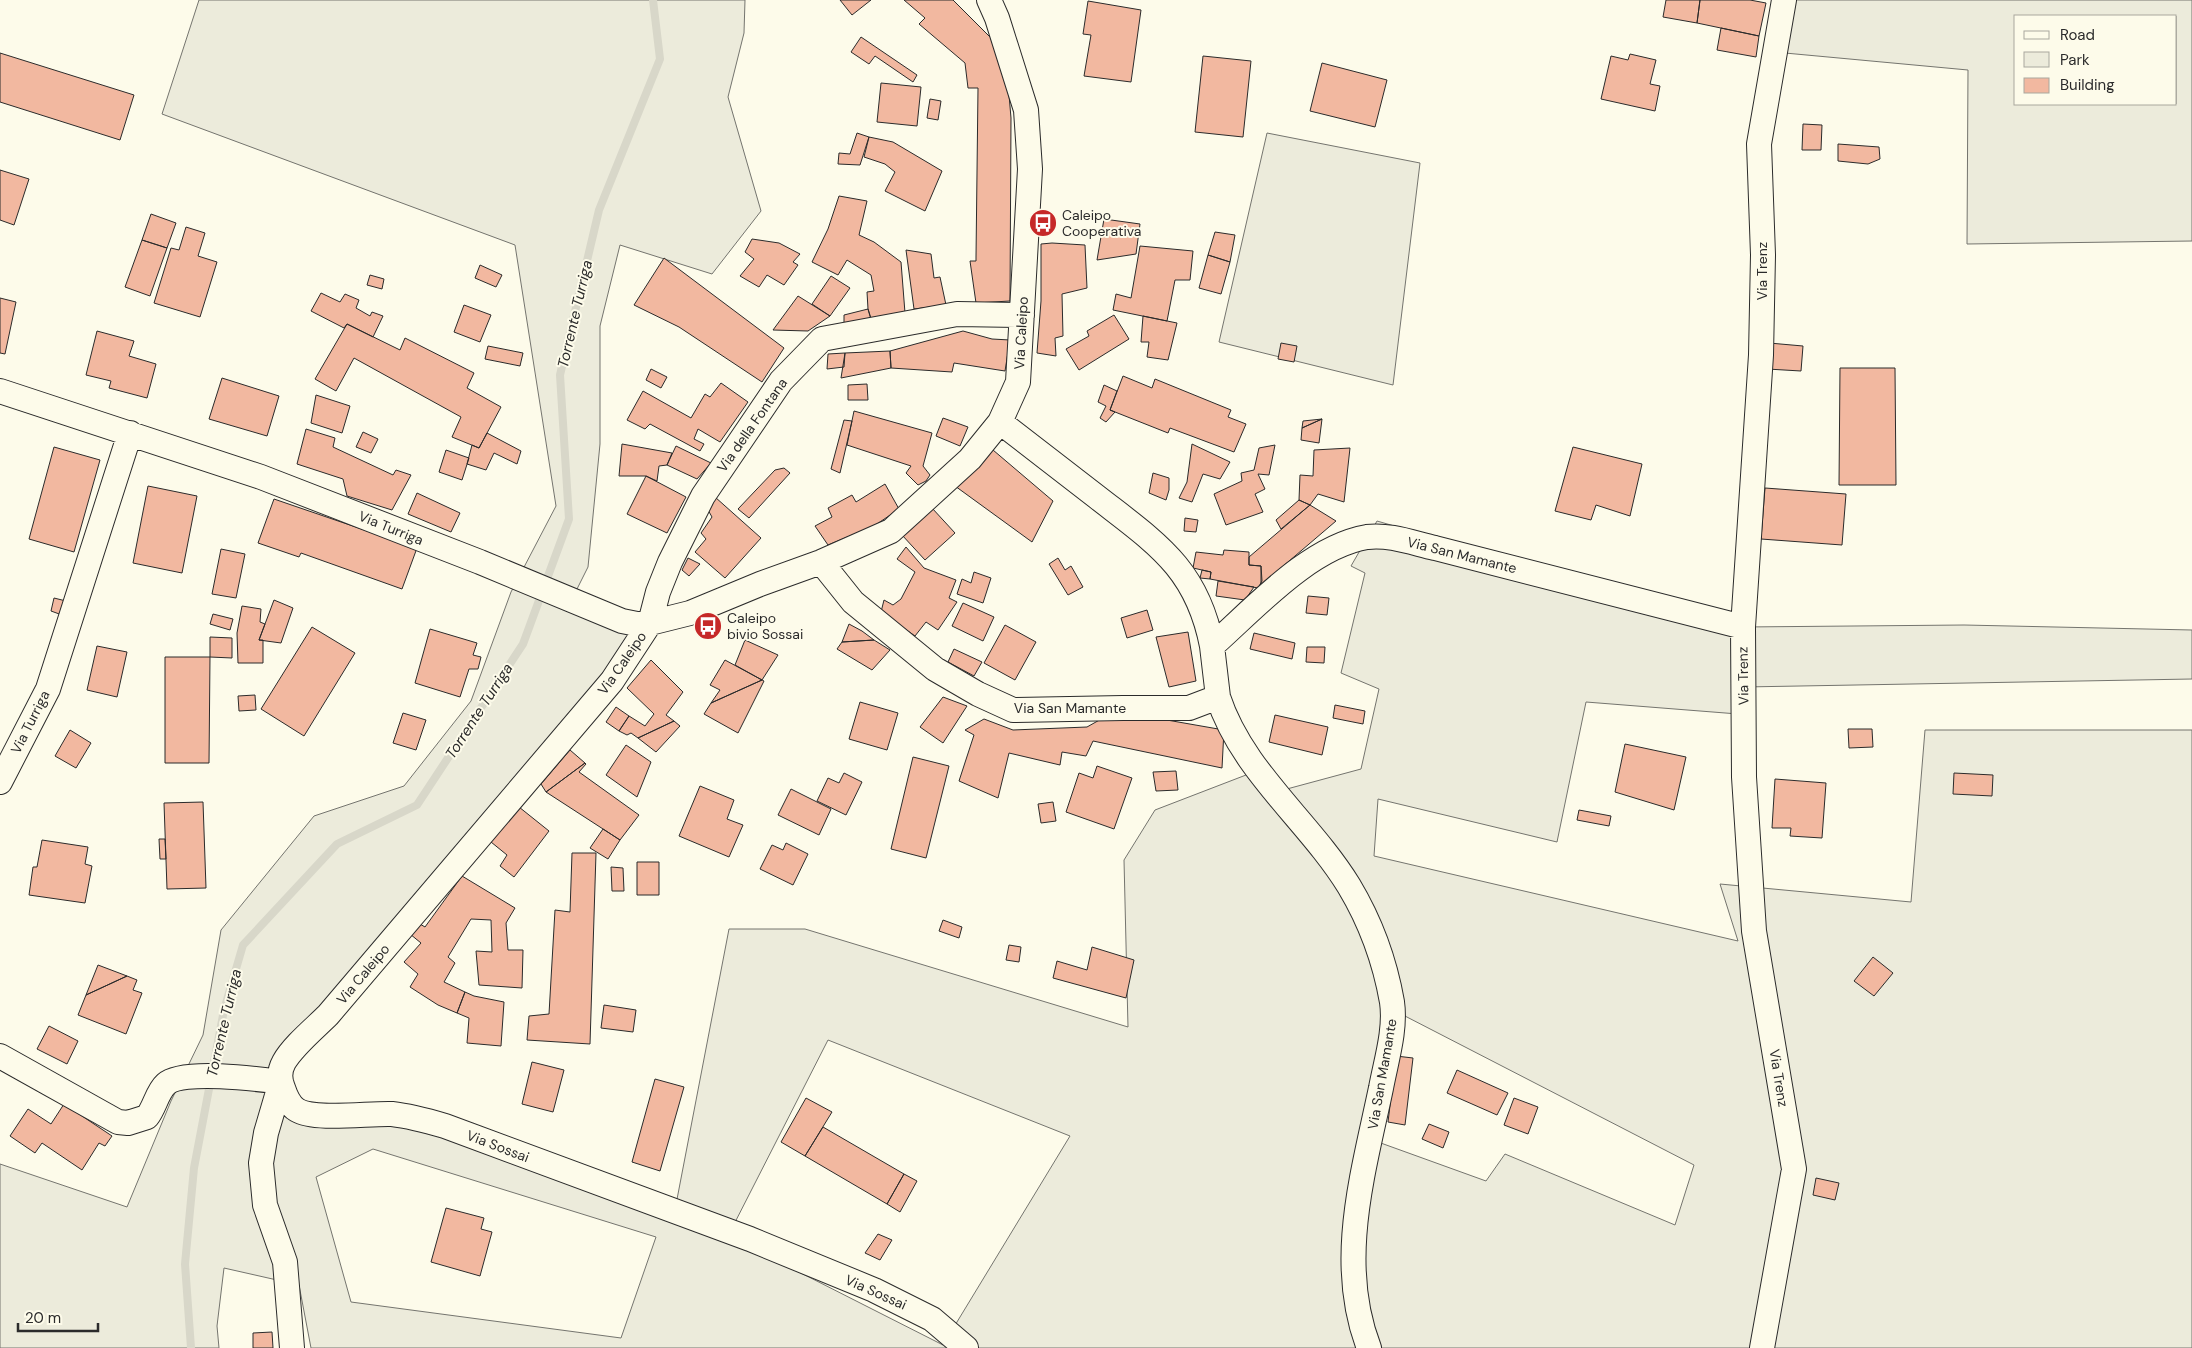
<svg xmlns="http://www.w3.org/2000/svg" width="2192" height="1348" font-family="'DM Sans',sans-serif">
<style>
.green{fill:#ecebdb;stroke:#74746e;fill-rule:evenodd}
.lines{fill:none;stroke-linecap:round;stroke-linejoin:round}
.stream{stroke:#d8d7c9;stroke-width:8}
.building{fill:#f2b8a0;stroke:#2b2b2b}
.minor-casing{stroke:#2b2b2b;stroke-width:26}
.minor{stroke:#fdfbea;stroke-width:24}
.labels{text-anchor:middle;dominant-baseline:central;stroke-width:4;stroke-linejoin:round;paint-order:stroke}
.poi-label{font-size:14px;fill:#2b2b2b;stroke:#fdfbea;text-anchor:start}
.street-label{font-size:14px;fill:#2b2b2b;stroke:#fdfbea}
.water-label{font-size:15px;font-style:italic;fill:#2b2b2b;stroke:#fdfbea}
</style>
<rect width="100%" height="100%" fill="#fdfbea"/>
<!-- green -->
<path class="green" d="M199 0H745L744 33 728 97 761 211 712 274 620 245 600 326V444L588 567 568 607 637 631 605 681 292 1046 287 1084 301 1121 379 1118 434 1131 673 1220 729 929H805L1128 1027 1124 860 1155 810 1259 770 1272 793 1361 769 1379 689 1341 673 1365 573 1351 566 1377 521 1743 627 1964 625 2192 630V679L1744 687 1738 714 1586 702 1557 842 1378 799 1374 856 1738 941 1720 884 1911 902 1925 730H2192V1348H311L299 1285 224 1268 217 1326 219 1348H0V1164L127 1207 171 1101 203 1035 221 930 314 816 404 786 471 701 511 592 556 506 515 245 162 114ZM1403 1015 1694 1165 1675 1225 1505 1154 1486 1181 1378 1142ZM828 1040 1070 1136 943 1345 728 1236ZM373 1149 656 1237 621 1338 351 1302 316 1177Z
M1784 0H2192V241L1967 244 1968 70 1774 52ZM2016 16H2176V104H2016Z
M1267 133 1420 163 1393 385 1219 342Z"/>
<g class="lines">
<!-- stream -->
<path class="stream" d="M191 1348 185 1264 194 1168 224 1010 243 945 337 844 417 805 523 644 569 519 560 375 599 210 660 59 653 0"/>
</g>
<!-- building -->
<path class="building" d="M840 0H871L852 15Z
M904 0H953L994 41 1008 83 1011 118 1010 301 976 303 970 261H976V257L978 88H968L965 63 919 24 925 18Z
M1666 0H1700L1697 23 1663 17Z
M1700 0H1750L1766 3 1759 36 1697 23Z
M1088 1 1141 10 1131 82 1084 76 1091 35 1083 34Z
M1721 28 1759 36 1756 57 1717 50Z
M861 37 917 75 913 82 875 56 869 64 851 52Z
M0 53 134 95 120 140 0 102Z
M1630 54 1656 60 1650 84 1660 86 1655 111 1601 99 1611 56 1628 60Z
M1203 56 1251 61 1243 137 1195 132Z
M1322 63 1387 80 1375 127 1310 111Z
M881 83 921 87 917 126 877 122Z
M930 99 941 101 938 120 927 118Z
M1803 124 1822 125 1821 150H1802Z
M857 133 869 137 860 165 838 164 839 153 850 154Z
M869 137 893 142 942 171 925 211 885 191 895 172 885 164 864 157Z
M1838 144 1879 147 1880 159 1868 164 1838 161Z
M0 170 29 179 14 225 0 220Z
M839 196 867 201 859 235 874 242 901 262 905 313 871 319 868 309 867 292 874 291 871 275 847 260 838 275 812 262 828 229Z
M151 214 176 223 167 248 142 240Z
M1104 219 1140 224 1136 254 1097 260Z
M186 227 205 233 198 256 217 262 200 317 154 303 171 248 179 250Z
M1215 232 1235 235 1230 262 1208 255Z
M752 239 779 243 800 254 793 262 798 265 784 285 767 275 759 287 740 276 754 259 745 252Z
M142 240 167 248 150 296 125 287Z
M1052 243 1085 245 1087 288 1062 294 1063 336 1055 338 1056 356 1037 353 1041 301V244Z
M1140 246 1193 251 1190 280H1175L1167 321 1113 310 1116 294 1131 298Z
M906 250 931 254 934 278 940 277 946 305 914 309Z
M1208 255 1230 262 1221 294 1199 288Z
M664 258 784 348 762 382 679 327 634 305Z
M480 265 502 275 496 287 475 278Z
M370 275 384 279 382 289 367 285Z
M831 276 850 288 830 316 812 304Z
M321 293 340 302 345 294 359 300 356 308 370 316 372 312 383 316 373 337 347 324 344 328 311 311Z
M798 296 830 316 808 331 773 330Z
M0 298 16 302 5 354 0 353Z
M464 305 491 315 480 342 454 332Z
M868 309 871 319 844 323V315Z
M1114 315 1129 339 1079 370 1066 349 1089 336 1087 331Z
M1143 316 1177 323 1168 360 1147 357 1149 342H1141Z
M347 324 400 350 405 338 474 373 467 388 501 407 479 448 452 437 461 417 354 358 336 391 315 379Z
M97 331 134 341 129 356 156 364 147 398 109 388 111 381 86 375Z
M963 331 992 339 1010 340 1005 371 954 363 952 372 891 368 890 351Z
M1281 343 1297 346 1294 362 1278 359Z
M1769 343 1803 346 1801 371 1767 369Z
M488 346 523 353 520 366 485 359Z
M890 351 891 368 841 378 845 353Z
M845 353 844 367 827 369 828 354Z
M1840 368H1895L1896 485H1839Z
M651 369 667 377 661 388 646 380Z
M1123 376 1152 388 1155 379 1231 410 1228 417 1246 424 1234 452 1170 428 1168 433 1110 410Z
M222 378 279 396 267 436 209 419Z
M721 383 748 402 720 442 698 429 694 439 704 444 700 451 650 424 645 429 627 420 643 391 691 418 705 394 710 397Z
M867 384 868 400H848V385Z
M1104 385 1117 391 1110 410 1115 412 1106 422 1100 418 1106 406 1098 402Z
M316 395 350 406 342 433 311 423Z
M854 411 932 433 923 466 930 475 926 481 918 485 906 473 911 466 847 445Z
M943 418 968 427 960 446 936 436Z
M1322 419 1302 428 1303 421Z
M1322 419 1319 443 1301 440 1302 428Z
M844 420 852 421 840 473 831 469Z
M306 429 335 438 333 447 393 475 396 470 411 475 392 510 347 496 343 479 297 464Z
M363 432 378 439 371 453 356 447Z
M487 433 521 451 517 464 494 453 486 470 467 464 472 445 479 448Z
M622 444 672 453 667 465 659 466 657 481 646 476H619Z
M1192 444 1230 462 1220 479 1203 474 1192 502 1179 498 1187 482Z
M1275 445 1269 475 1258 474 1265 489 1255 494 1263 512 1226 525 1214 494 1242 481 1241 473 1254 470 1259 448Z
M676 446 711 463 697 479 667 465Z
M54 447 100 460 74 552 29 539Z
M1573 447 1642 464 1630 516 1596 505 1591 520 1555 511Z
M1350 448 1344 502 1318 494 1310 505 1299 500 1300 475 1313 476 1314 450Z
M446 450 469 458 462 480 439 472Z
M993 450 1053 501 1032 542 955 486Z
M784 468 790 473 749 518 738 509 775 470Z
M1153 473 1169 478V490L1166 500 1149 493Z
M646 476 686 497 667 533 627 514Z
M885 484 899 509 874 526 828 545 815 526 832 517 828 508 852 495 856 502Z
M148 486 197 496 182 573 133 563Z
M1765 488 1846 494 1842 545 1761 539Z
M417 493 460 513 451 532 408 514Z
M715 497 761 538 725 578 695 552 706 539 701 533 712 517 708 510Z
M274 499 417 548 402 589 301 553 299 557 258 543Z
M1299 500 1310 505 1281 529 1276 520Z
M1310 505 1336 521 1261 585V566L1249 565V557Z
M932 508 955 533 925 560 902 535Z
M1185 518 1198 520 1196 532 1184 531Z
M906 547 924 568 956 580 949 598 957 602 938 630 926 622 915 636 881 612 884 600 893 605 901 599 915 572 897 559Z
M221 549 245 554 236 598 212 594Z
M1224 550 1249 552V565L1261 566 1262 581 1258 588 1210 579 1211 572 1193 568 1196 552 1223 555Z
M688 558 700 564 689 576 682 570Z
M1058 558 1065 570 1071 566 1083 587 1068 595 1049 564Z
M1202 570 1211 572 1210 579 1200 578Z
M974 572 991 578 983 603 957 594 962 579 971 583Z
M1218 581 1254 587 1245 600 1216 596Z
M1308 596 1329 598 1327 615 1306 613Z
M54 598 66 601 62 615 51 611Z
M274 600 293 608 281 643 259 640Z
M963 603 994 617 983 641 952 626Z
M242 606 261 609 260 622 265 624 259 640H263V663H238L237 633Z
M1147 610 1153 630 1127 638 1121 618Z
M213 614 233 619 230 630 210 624Z
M849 624 862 631 874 640 842 642Z
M1005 625 1036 642 1015 680 984 663Z
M312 627 355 653 304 736 261 709Z
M430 629 477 643 473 655 481 657 478 669H469L460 697 415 683Z
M1188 632 1196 681 1169 687 1156 637Z
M1254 633 1295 643 1292 659 1250 649Z
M210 637 232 638V658L210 657Z
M745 640 778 655 762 680 735 665Z
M874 640 890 650 872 670 837 649 842 642Z
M97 646 127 652 117 697 87 690Z
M1307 647H1325L1324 663 1306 662Z
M954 649 982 662 974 676 948 662Z
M165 657H210L209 763H165Z
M651 660 683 692 666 715 674 721 638 738 631 733 627 735 619 731 629 716 645 726 654 714 627 688Z
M725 660 762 680 711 703 720 690 710 685Z
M762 680 764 681 738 733 704 714 711 703Z
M255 695 256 710 239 711 238 696Z
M943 697 967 706 943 743 920 727Z
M860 702 898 713 887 750 849 739Z
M1335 705 1365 711 1363 724 1333 718Z
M616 707 629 716 619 731 606 722Z
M403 713 426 720 416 750 393 743Z
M1275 715 1328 727 1322 755 1269 742Z
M1144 716 1224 730 1222 768 1093 741 1086 756 1062 752 1060 765 1009 753 998 798 959 781 974 735 965 730 984 719 1013 730 1087 727 1103 718Z
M674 721 680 726 656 752 638 738Z
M1848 729H1872L1873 747 1849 748Z
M70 730 91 743 76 768 55 756Z
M1625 744 1686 757 1674 810 1615 792Z
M626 745 651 762 637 797 606 775Z
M570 750 585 763 546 792 541 784Z
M913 757 949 766 926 858 891 849Z
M585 763 586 764 579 772 639 815 620 840 546 792Z
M1097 766 1132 778 1114 829 1066 812 1079 773 1093 778Z
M1176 771 1178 790 1156 791 1153 772Z
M844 773 862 782 846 815 817 801 828 778 839 783Z
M1954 773 1993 775 1992 796 1953 794Z
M1775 779 1826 783 1822 838 1790 836 1791 828H1772Z
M700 786 734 800 727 819 743 825 729 857 679 836Z
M791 789 831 809 819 835 778 815Z
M203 802 206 888 167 889 164 803Z
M1053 802 1056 821 1041 823 1038 804Z
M519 807 549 831 514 877 500 866 507 855 491 842Z
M1579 810 1611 816 1609 826 1577 820Z
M603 829 620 840 608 859 590 848Z
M159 839H165L166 859H160Z
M42 840 88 847 85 864 92 866 85 903 29 895 33 867H37Z
M786 843 808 854 793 885 760 869 772 845 783 850Z
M572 853H596L590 1044 527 1040 529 1016 549 1014 555 910 570 912Z
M637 862H659V895H637Z
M611 867 623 868 624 891H612Z
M462 876 515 908 506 923 508 950H523L522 988 479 985 476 951 492 952 491 920 471 919 448 957 455 963 444 982 465 992 457 1013 438 1005 410 987 418 974 404 962 421 943 410 934 420 924 425 927Z
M943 920 962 927 959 938 939 931Z
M1009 945 1021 947 1019 962 1006 960Z
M1092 947 1134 960 1126 998 1053 978 1057 961 1087 970Z
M1873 957 1893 973 1874 996 1854 981Z
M98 965 127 976 86 995Z
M127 976 137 980 133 990 142 993 126 1034 78 1015 86 995Z
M465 992 474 996 504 1002 501 1046 467 1043 469 1018 457 1013Z
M604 1005 636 1010 633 1032 601 1028Z
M49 1026 78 1041 67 1064 37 1049Z
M1396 1056 1413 1058 1405 1125 1388 1122Z
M532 1062 564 1070 553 1112 522 1104Z
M1457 1070 1508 1093 1497 1115 1447 1093Z
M655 1079 684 1087 660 1171 632 1162Z
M806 1098 832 1112 805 1156 781 1142Z
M1514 1098 1538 1107 1528 1134 1504 1125Z
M64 1104 112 1136 105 1146 99 1143 82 1170 42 1143 35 1153 10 1136 28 1109 51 1124Z
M1429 1124 1449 1132 1443 1148 1422 1139Z
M823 1127 904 1174 887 1204 805 1156Z
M904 1174 917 1181 900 1212 887 1204Z
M1816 1178 1839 1183 1835 1200 1813 1195Z
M446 1208 484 1218 481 1229 492 1232 480 1276 431 1262Z
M878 1234 892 1240 880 1260 865 1253Z
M272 1332 273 1348H253V1333Z"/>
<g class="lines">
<defs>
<path id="minor" d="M0 391 261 477 480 562 622 621 637 624 650 623 690 613 760 584 821 562 891 531 970 459 1000 422 1018 382 1030 169 1026 110 997 18 989 0
M1000 422C1032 447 1065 472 1097 497 1156 543 1197 568 1212 646
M821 562 853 602 935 669 978 694 1013 710 1123 708H1189L1218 697 1212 646C1255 608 1309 547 1367 537 1389 534 1413 543 1435 548L1743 627
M1218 697C1242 771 1309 821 1349 886 1370 921 1385 962 1392 1002 1396 1030 1386 1061 1381 1088 1363 1174 1336 1263 1369 1348
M0 782 48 689 130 433
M0 1056 118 1122 128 1123 147 1117C155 1107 157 1092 166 1084 182 1069 258 1079 281 1082
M281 1082 266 1133 261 1163 265 1205 285 1262 292 1348
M966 1348 932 1319 874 1290 750 1239 445 1126C428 1121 410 1116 392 1114 369 1113 315 1121 297 1110 289 1105 286 1097 283 1088 279 1079 279 1071 284 1062 293 1046 315 1028 328 1015L612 681 650 623 658 592 670 562 703 496 781 381 822 339 957 314 1022 315
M1762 1348 1794 1169 1754 931 1744 777 1743 627 1761 355 1763 255 1759 144 1784 0"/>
</defs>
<!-- minor casing -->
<use href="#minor" class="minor-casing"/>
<!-- minor -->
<use href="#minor" class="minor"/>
</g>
<!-- icons -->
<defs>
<symbol id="bus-disc" viewBox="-11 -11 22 22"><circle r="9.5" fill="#c62828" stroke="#fdfbea"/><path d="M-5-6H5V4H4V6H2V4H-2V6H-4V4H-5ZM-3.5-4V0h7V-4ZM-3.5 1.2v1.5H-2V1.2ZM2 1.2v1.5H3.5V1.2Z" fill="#fff"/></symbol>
</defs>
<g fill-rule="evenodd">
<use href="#bus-disc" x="1027" y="207" width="32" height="32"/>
<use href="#bus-disc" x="692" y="610" width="32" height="32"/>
</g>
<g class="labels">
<!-- poi labels -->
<g class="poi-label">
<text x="1062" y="215">Caleipo<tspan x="1062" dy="16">Cooperativa</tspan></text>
<text x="727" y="618">Caleipo<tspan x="727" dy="16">bivio Sossai</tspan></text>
</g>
<!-- street labels -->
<g class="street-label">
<text transform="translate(1762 271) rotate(-90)">Via Trenz</text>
<text transform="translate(1021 333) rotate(-87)">Via Caleipo</text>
<text transform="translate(752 425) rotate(-55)">Via della Fontana</text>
<text transform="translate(391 528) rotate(22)">Via Turriga</text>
<text transform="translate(1462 555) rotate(14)">Via San Mamante</text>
<text transform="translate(622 663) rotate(-55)">Via Caleipo</text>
<text transform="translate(1743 676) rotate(-91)">Via Trenz</text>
<text x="1070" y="708">Via San Mamante</text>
<text transform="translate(30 722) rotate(-63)">Via Turriga</text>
<text transform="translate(363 974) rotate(-50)">Via Caleipo</text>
<text transform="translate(1382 1074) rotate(-80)">Via San Mamante</text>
<text transform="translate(1779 1078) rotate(81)">Via Trenz</text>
<text transform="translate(498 1146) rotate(21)">Via Sossai</text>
<text transform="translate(876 1292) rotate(24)">Via Sossai</text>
</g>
<!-- water labels -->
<g class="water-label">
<text transform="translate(575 314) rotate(-77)">Torrente Turriga</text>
<text transform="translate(479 711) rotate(-57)">Torrente Turriga</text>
<text transform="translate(224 1023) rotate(-77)">Torrente Turriga</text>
</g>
</g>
<!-- legend -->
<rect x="2014" y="15" width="162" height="90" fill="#fdfbea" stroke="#a9a89e"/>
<rect x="2024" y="31" width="25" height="8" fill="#fdfbea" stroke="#a9a89e"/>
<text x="2060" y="40" font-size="15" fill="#2b2b2b">Road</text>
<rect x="2024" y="52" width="25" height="15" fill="#ecebdb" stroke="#a9a89e"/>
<text x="2060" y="65" font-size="15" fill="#2b2b2b">Park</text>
<rect x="2024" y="78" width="25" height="15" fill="#f2b8a0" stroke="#a9a89e"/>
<text x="2060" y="90" font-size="15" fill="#2b2b2b">Building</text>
<!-- scale -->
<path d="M18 1323v8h80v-8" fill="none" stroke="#2b2b2b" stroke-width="2.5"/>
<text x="25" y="1323" font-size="15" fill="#2b2b2b" stroke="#fdfbea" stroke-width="4" paint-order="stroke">20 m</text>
</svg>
